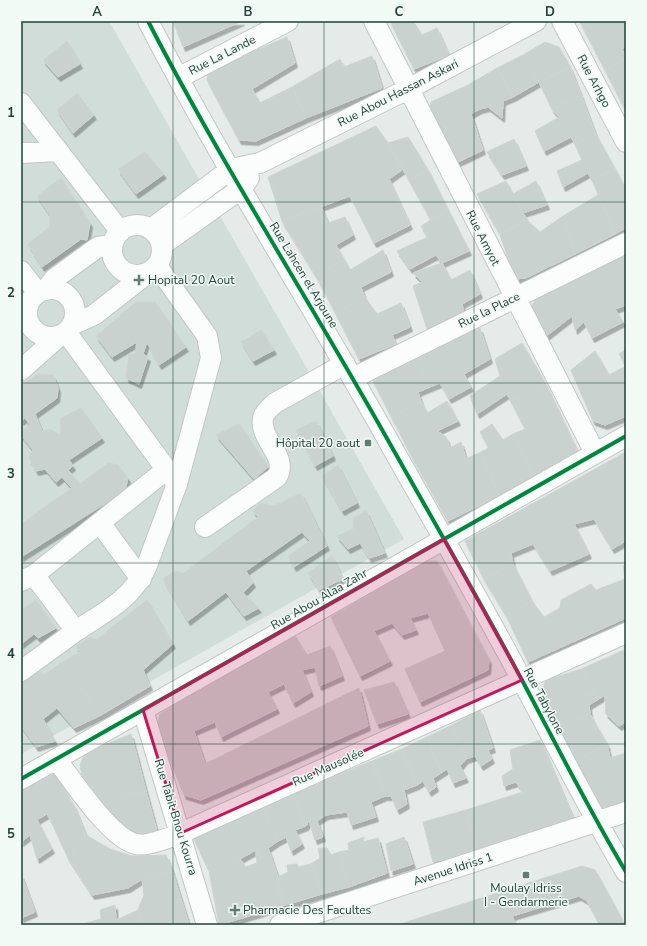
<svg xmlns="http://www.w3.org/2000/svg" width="647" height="946" font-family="'Nunito Sans',sans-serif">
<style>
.built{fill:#d1ddd8}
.building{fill:#cad2cf;stroke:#cdd4d1;filter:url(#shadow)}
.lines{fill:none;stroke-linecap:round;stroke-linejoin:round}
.minor-casing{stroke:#c1c8c5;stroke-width:22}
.minor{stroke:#fbfcfc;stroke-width:20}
.cycleway-casing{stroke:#f2faf6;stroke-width:6}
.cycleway{stroke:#00873e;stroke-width:4}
.marked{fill:#c2185b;fill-opacity:0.2;stroke:#c2185b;stroke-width:3;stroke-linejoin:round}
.grid{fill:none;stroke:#1f4139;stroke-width:1;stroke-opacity:0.55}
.poi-dot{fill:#647c76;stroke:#f2faf6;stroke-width:1.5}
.labels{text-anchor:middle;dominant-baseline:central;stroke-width:3;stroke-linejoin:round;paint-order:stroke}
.street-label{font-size:12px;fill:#1f4139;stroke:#f2faf6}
.poi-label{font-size:12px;fill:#1f4139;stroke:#f2faf6;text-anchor:start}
.neatline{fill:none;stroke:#1f4139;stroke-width:1.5}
.grid-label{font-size:13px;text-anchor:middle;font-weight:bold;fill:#1f4139}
</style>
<defs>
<filter id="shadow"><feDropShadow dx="2.5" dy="4.5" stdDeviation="0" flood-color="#0004"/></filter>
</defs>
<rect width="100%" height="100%" fill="#e4ebe8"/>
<!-- built -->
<path class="built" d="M21 21H109L404 539 21 754Z"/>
<!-- building -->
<path class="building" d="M173 21H242L183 47Z
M390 21H413L422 35 437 28 449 55 414 69Z
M626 21V46L622 49 626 58 605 70 580 22Z
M287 37 295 63 252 89 260 103 292 87 306 118 256 141 239 140 207 80 208 71Z
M67 41 80 64 58 77 43 60Z
M545 42 559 47 570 67 539 82 523 55Z
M523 55 539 82 513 97 497 68Z
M372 56 382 88 306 118 292 87 340 59 344 67Z
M626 58V111L605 70Z
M570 67 581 95 552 109 539 82Z
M497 68 513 97 503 101 502 118 488 107 480 109 468 85Z
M468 85 480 109 471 114 483 150 456 163 428 113 431 102Z
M77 93 94 115 73 133 57 110Z
M581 95 595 133 575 144 571 137 544 151 535 131 559 117 552 109Z
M376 126 388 143 402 170 389 179 410 225 374 243 350 196 282 221 268 177Z
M595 133 615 169 592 180 588 173 563 187 557 171 582 160 575 144Z
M408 137 428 170 409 180 388 143Z
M514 139 526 166 502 175 487 152Z
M145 152 164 174 136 194 118 169Z
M615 169 626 190V228L615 234 592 180Z
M428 170 448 210 431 220 409 180Z
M61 178 90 223 87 240 81 239 42 267 28 244 49 227 50 215 37 196Z
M506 181 527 220 500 234 477 194Z
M536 181 547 205 523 213 513 194Z
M598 195 615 234 575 254 563 216Z
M321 206 328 223 345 217 353 235 336 245 344 259 316 276 282 221Z
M448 210 469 251 442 263 436 255 410 269 397 251 428 237 421 226Z
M563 216 575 254 526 278 515 279 500 234 527 220 540 232Z
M383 250 391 272 361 287 364 296 336 314 316 276 344 259 350 270Z
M626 254V305L615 309 623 322 592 338 584 322 575 330 572 316 545 337 531 307 540 292Z
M442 263 451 280 470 270 480 294 462 304 464 313 427 329 413 286 422 282 413 273Z
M364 296 377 314 401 303 410 327 392 335 396 344 359 359 336 314Z
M136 302H155L186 347 159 365 147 342 143 354 148 357 139 384 126 378 129 354 135 355 137 342 112 357 96 336Z
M480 328 490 359 464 374 471 387 449 399 440 383 430 387 415 357Z
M261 330 274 350 253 361 241 342Z
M522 343 546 385 511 401 507 394 477 414 470 396 500 376 495 359Z
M626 349V416L605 425 593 421 571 370 595 351 609 375 626 366 619 354Z
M415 357 430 387 418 392 421 401 392 418 372 379Z
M38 374 53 375 58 388 57 398 35 414 42 431 50 429 60 435 61 418 81 408 102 438 69 460 73 466 68 470 80 484 108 463 118 465 128 478 125 491 21 557V524L72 488 62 477 56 482 45 469 36 471 29 458 33 450 21 435V432L30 425 25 418 21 421V386Z
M546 385 578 453 534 476 513 434 525 429 511 401Z
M421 401 427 413 447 401 458 421 437 431 446 437 412 457 392 418Z
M316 421 333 456 315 466 296 430Z
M239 424 268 467 254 479 216 435Z
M492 424 503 440 513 434 534 476 499 496 481 452 489 448 480 432Z
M446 437 450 448 461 442 466 459 481 452 499 496 448 521 412 457Z
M626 452V541L612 549 594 519 574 524 589 554 550 571 533 544 511 553 513 564 484 579 465 541Z
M338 465 357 503 342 511 322 476Z
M301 493 327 546 294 567 288 556 310 541 302 532 246 571 253 583 243 593 259 608 244 616 226 592 188 621 163 579 174 571 184 573 258 517 253 511 260 503 274 506Z
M366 511 385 553 369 558 360 543 348 549 337 536 353 529V518Z
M332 556 343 579 319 590 308 573Z
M426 561H437L489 660 488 670 420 702 405 669 445 651 428 613 410 618 416 630 402 635 392 623 374 631 390 661 360 676 331 617Z
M513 564 532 601 506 615 484 579Z
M626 564V618L528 662 506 615 532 601 544 617 560 608 561 600 591 584 596 590 625 579 623 566Z
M36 600 56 628 38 638 34 634 21 644V610Z
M147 600 173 644 143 670 111 628Z
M111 628 143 670 150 686 101 715 62 662 80 652 76 646 90 637 96 640Z
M293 633 307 655 330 646 342 676 319 686 315 667 302 670 311 692 293 703 284 684 268 692 277 709 221 737 215 722 194 731 205 764 359 688 368 726 201 800 184 795 157 728 160 714Z
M624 650 626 656V685L624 686 626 691V722L619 726 606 714 605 695 589 705 585 696 594 693 581 669Z
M62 662 101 715 74 728 57 708 43 719 55 741 36 747 21 726V690L23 689 21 682 39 671 44 675Z
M581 669 594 693 585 696 589 705 590 714 557 731 541 693 546 680Z
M394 682 408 714 377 724 364 690Z
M480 710 493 748 488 750 492 759 481 766 475 756 466 759 452 725Z
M590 714 607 744 576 761 557 731Z
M452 725 466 759 460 766 466 778 453 783 447 769 441 773 427 737Z
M131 734 146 791 122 796 110 814 85 789 80 765 85 753Z
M427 737 441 773 433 778 436 787 429 792 423 781 417 785 402 749Z
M540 740 574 820 477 850 466 810 523 792 516 782 504 786 502 776 513 769 510 750Z
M607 744 610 758 626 753V802L607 809 594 804 576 761Z
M402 749 417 785 404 790 407 804 397 810 391 796H385L372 761Z
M372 761 385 796 371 802 376 817 351 825 347 812 326 815 319 782Z
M55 773 74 806 51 821 47 814 37 820 52 849 37 859 30 835 21 842V790Z
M319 782 326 815 317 821 323 837 315 840 309 821 306 826 292 791Z
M146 791 159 839 132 838 110 814 122 796Z
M292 791 306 826 295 830 302 844 291 851 286 837 278 841 262 806Z
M74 806 86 835 68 858 51 821Z
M262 806 278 841 268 848 256 850 240 859 209 871 193 837Z
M466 810 477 850 433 862 423 822Z
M86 835 110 849 132 856 166 855 172 870 142 879 128 888 92 895 68 858Z
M364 837 363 842 378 838 387 873 349 887 339 852 349 850 348 843Z
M404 837 413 864 391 871 386 844Z
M268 848 278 877 282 906 219 925 209 871 240 859 246 867 257 863 256 850Z
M318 848H327L331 855 339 852 349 887 322 894 311 864 320 858Z
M297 864 299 867 311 864 322 894 282 906 278 877 288 872 287 865Z
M582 866 595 870 625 925H600L587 901 579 896 512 916 516 925H397Z
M172 870 189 925H142L138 910 144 895 142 879Z
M21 874 35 912 21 918Z
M115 905 116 920 138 910 142 925H78L101 919 100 910Z"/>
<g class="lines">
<defs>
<path id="minor" d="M148 21C222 165 310 301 389 442 434 522 480 601 523 682 557 746 589 810 626 872
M374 21 595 453
M562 21 626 142
M178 78 288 21
M21 103 120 231
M21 153 58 151
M112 250a25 25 0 1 1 50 0a25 25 0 1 1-50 0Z
M151 229 231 169 260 163 408 89 536 21
M162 245 242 188 249 178
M21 271 38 293
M27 313a24 24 0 1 1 48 0a24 24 0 1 1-48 0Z
M46 290 54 279 98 247 112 245
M72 325 94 315 149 272
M66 332 177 484
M21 370 58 337
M353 378 626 243
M100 523 141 579
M205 527 277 477C289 456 259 440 263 418 264 412 271 407 275 403L345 364
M34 575 166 470
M21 581 34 575 76 631C103 613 132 599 146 568L177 484 211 358 207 336 157 266
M21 671 76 631
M143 710 207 925
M56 759C73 781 110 838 136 844 147 847 171 837 181 833L626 633
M21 779 626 436
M280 925 626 812"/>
</defs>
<!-- minor casing -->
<use href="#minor" class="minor-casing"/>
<!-- minor -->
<use href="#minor" class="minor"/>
<defs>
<path id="cycleway" d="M148 21C222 165 310 301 389 442 434 522 480 601 523 682 557 746 589 810 626 872
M21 779 626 436"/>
</defs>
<!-- cycleway casing -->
<use href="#cycleway" class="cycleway-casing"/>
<!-- cycleway -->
<use href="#cycleway" class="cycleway"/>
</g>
<!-- marked area -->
<path class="marked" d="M444 539 522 680 181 833 143 710Z"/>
<!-- grid -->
<path class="grid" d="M173 21V925M324 21V925M474 21V925M21 202H626M21 383H626M21 563H626M21 744H626"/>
<!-- markers -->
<g class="poi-dot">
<path d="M137 274h4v4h4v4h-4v4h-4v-4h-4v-4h4z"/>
<rect x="364" y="439" width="8" height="8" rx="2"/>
<rect x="522" y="871" width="8" height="8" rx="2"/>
<path d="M233 904h4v4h4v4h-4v4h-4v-4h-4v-4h4z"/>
</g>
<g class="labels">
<!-- street labels -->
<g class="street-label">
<text transform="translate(222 55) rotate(-27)">Rue La Lande</text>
<text transform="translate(594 81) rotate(62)">Rue Arhgo</text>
<text transform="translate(398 93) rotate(-27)">Rue Abou Hassan Askari</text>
<text transform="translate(483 238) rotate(63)">Rue Amyot</text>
<text transform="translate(304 275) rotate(59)">Rue Lahcen el Arjoune</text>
<text transform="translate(489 310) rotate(-26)">Rue la Place</text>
<text transform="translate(319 599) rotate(-30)">Rue Abou Alaa Zahr</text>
<text transform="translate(544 701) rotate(62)">Rue Tabylone</text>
<text transform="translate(328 767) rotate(-24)">Rue Mausolée</text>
<text transform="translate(176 817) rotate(73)">Rue Tabit Bnou Kourra</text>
<text transform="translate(453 869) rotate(-18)">Avenue Idriss 1</text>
</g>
<!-- poi labels -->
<g class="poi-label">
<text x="148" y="280">Hopital 20 Aout</text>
<text x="360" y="443" text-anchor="end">Hôpital 20 aout</text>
<text x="526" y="888" text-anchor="middle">Moulay Idriss<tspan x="526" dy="14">I - Gendarmerie</tspan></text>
<text x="243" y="910">Pharmacie Des Facultes</text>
</g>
</g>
<!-- border -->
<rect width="647" height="946" fill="none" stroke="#f2faf6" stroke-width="44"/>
<rect x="22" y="22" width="603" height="902" class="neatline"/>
<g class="grid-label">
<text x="97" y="16">A</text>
<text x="248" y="16">B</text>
<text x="399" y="16">C</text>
<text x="550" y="16">D</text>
<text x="11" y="117">1</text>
<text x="11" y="297">2</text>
<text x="11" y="478">3</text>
<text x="11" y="658">4</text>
<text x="11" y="838">5</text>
</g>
</svg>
